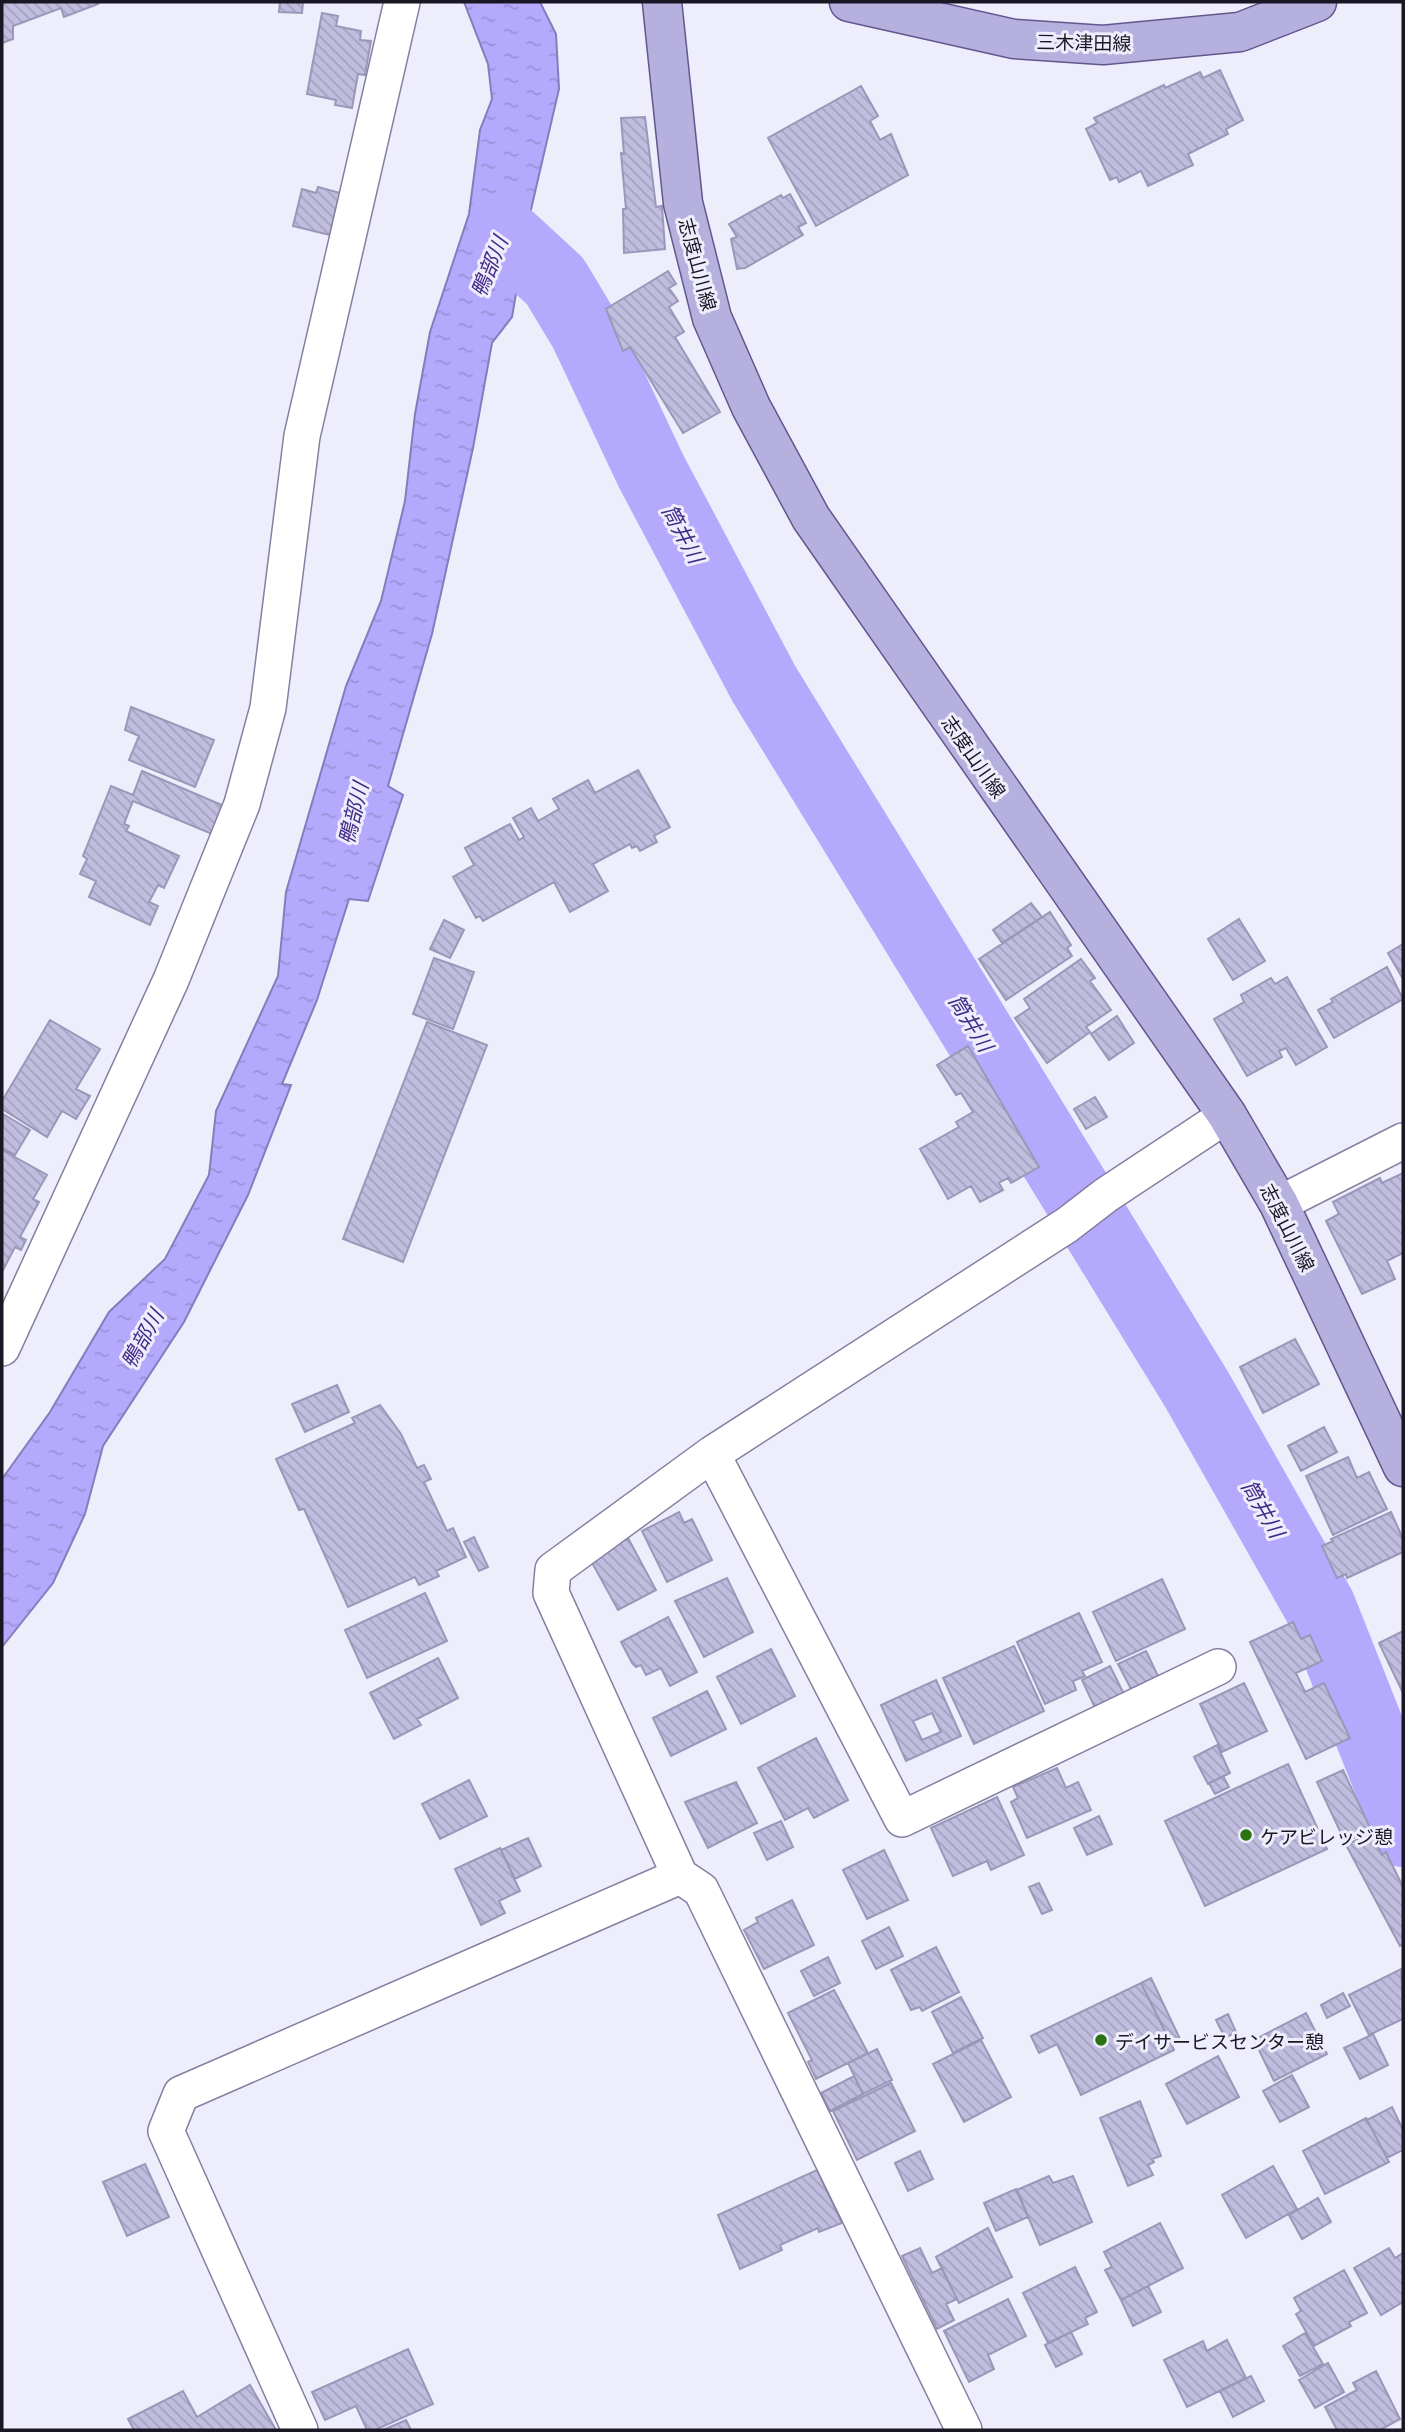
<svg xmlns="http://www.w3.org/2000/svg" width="1405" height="2432" font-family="Georgia,'Noto Sans JP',serif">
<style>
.water{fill:url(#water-ripples);stroke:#857dbb;stroke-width:2}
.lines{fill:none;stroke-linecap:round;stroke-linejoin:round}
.river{stroke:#b4a9fc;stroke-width:72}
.building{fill:url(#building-back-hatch);stroke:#9a97b8;stroke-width:2;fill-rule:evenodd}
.minor-casing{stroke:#8380a1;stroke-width:38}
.primary-casing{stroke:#60588e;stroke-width:41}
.minor{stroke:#fff;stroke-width:35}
.primary{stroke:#b6b0de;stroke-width:38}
.poi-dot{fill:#2b7212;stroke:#eeedfc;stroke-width:2.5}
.labels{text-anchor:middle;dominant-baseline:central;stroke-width:6;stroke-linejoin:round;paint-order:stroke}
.street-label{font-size:19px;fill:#181723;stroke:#eeedfc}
.poi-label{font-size:19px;fill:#181723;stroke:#eeedfc;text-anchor:start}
.water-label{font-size:21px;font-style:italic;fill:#422a87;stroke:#eeedfc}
</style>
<defs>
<pattern id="water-ripples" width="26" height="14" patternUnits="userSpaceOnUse" patternTransform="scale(1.75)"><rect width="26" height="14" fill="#b4a9fc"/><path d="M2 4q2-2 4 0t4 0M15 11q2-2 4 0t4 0" fill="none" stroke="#9a91d8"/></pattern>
<pattern id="building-back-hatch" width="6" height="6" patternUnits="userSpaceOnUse" patternTransform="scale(1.75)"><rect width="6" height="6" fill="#c0bddf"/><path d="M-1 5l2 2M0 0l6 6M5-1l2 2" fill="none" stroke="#a4a2bf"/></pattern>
</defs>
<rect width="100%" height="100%" fill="#eeedfc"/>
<!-- water -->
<path class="water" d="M464 2H540L556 34 559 89 529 218 512 317 492 343 473 448 432 634 388 786 403 795 368 901 349 899 317 1000 282 1084 291 1085 248 1195 184 1322 103 1446 85 1514 53 1583 2 1647V1479L50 1412 109 1312 165 1259 209 1175 216 1111 278 976 286 892 346 686 381 601 405 501 415 414 430 332 469 214 480 130 492 99 488 64Z"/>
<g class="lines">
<!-- river -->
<path class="river" d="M504 234 555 281 585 331 651 471 764 684 1197 1390 1320 1607 1389 1781 1403 1831"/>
</g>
<!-- building -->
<path class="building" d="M2 2H97L98 4 64 17 61 8 13 26V39L2 43Z
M280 2H303L302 13 279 12Z
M322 13 338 16 336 26 361 31 360 40 371 41 365 75 358 74 352 108 335 105 336 100 307 94Z
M1220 70 1243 120 1226 129 1228 134 1188 154 1193 165 1148 186 1141 171 1119 182 1117 177 1110 180 1086 129 1097 123 1094 118 1164 85 1165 88 1200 72 1203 78Z
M861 86 878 116 870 121 880 140 891 134 908 175 816 226 768 138Z
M645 117 656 207 662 206 665 249 624 253 623 209H626L621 153 624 154 621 118Z
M318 187 340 193 330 235 293 226 302 189 316 193Z
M790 194 806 223 798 227 803 235 745 268 737 269 731 239 737 237 729 224 781 195 783 198Z
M668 271 676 284 669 288 678 301 669 307 684 332 675 337 720 412 683 433 630 347 623 351 606 309Z
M131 707 214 740 195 787 129 760 139 736 125 730Z
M638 770 670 827 654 836 657 842 640 851 637 846 632 848 630 844 593 864 608 891 570 912 554 882 483 921 480 916 476 918 453 877 474 865 465 848 510 824 519 840 524 837 513 818 531 808 538 821 559 809 553 799 588 780 595 793Z
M142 771 222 805 212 834 133 801 124 824 129 826 126 831 179 856 164 888 158 885 149 902 158 906 150 925 89 897 96 881 80 874 87 859 83 856 111 786 133 795Z
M1031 903 1042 917 1002 943 993 930Z
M1050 912 1071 945 1067 948 1072 956 1006 1000 979 959Z
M1239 919 1265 961 1233 980 1208 939Z
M444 920 464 930 450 958 430 949Z
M1403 944V979L1388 953Z
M434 958 474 972 453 1029 413 1014Z
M1081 959 1095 978 1090 981 1111 1010 1086 1027 1090 1032 1047 1063 1015 1018 1030 1008 1024 999Z
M1387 967 1403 999 1334 1038 1318 1010 1333 1002 1331 999Z
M1287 977 1327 1047 1296 1065 1286 1048 1279 1051 1282 1057 1247 1076 1214 1019 1244 1002 1241 995 1271 978 1275 984Z
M1117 1016 1134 1043 1109 1060 1091 1034Z
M50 1020 100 1049 76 1089 90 1096 76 1119 62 1111 47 1137 2 1109V1101Z
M427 1022 487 1045 403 1262 343 1239Z
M968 1046 1039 1167 1011 1183 1008 1178 999 1183 1003 1190 980 1202 971 1186 948 1199 920 1149 959 1127 956 1122 973 1112 961 1093 956 1095 937 1065Z
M1095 1097 1107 1117 1086 1129 1074 1109Z
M3 1114 30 1130 15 1155 2 1148Z
M2 1150 47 1175 33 1199 39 1202 20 1237 26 1240 21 1250 15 1247 2 1272Z
M1403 1173V1253L1387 1261 1395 1279 1362 1294 1326 1221 1339 1214 1333 1202 1380 1178 1382 1183Z
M1295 1339 1319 1384 1263 1413 1240 1367Z
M337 1385 349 1412 305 1432 292 1404Z
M380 1405 401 1434 417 1468 424 1465 431 1479 424 1482 447 1531 453 1528 466 1557 436 1571 439 1576 419 1585 415 1577 348 1607 304 1509 299 1510 276 1459 355 1423 352 1418Z
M1324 1427 1337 1452 1301 1471 1288 1446Z
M1348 1457 1357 1478 1369 1472 1387 1509 1333 1535 1306 1476Z
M679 1512 684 1523 692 1519 712 1560 667 1582 642 1531Z
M1391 1512 1403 1539V1552L1347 1578 1346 1574 1337 1578 1322 1546 1333 1541 1331 1539Z
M474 1537 488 1567 479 1571 464 1542Z
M628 1538 656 1590 618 1610 590 1559Z
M727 1578 753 1632 704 1657 675 1601Z
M1162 1579 1185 1629 1116 1661 1093 1612Z
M425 1593 447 1641 367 1678 345 1630Z
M1079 1613 1102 1662 1082 1671 1085 1676 1073 1681 1076 1690 1045 1704 1017 1642Z
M668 1617 697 1672 670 1686 661 1668 646 1675 641 1665 636 1667 632 1663 621 1642Z
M1293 1622 1301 1639 1310 1635 1322 1661 1296 1673 1305 1692 1324 1683 1350 1738 1306 1759 1250 1642Z
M1403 1631V1693L1379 1643Z
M1014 1646 1044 1711 974 1744 943 1678Z
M771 1649 795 1696 741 1724 717 1677Z
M1146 1651 1159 1678 1132 1691 1118 1664Z
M438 1658 458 1698 417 1719 421 1725 394 1739 370 1693Z
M1110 1666 1124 1694 1095 1708 1082 1680Z
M936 1680 961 1736 906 1761 881 1705ZM932 1713 941 1732 922 1740 913 1721Z
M1244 1683 1267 1731 1222 1752 1200 1704Z
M707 1691 726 1729 671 1756 653 1718Z
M816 1738 848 1800 814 1818 808 1808 785 1820 758 1768Z
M1217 1745 1230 1773 1208 1784 1194 1757Z
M1288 1764 1327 1849 1205 1906 1165 1821Z
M1057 1768 1066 1788 1078 1782 1091 1810 1027 1838 1011 1802 1018 1798 1013 1787Z
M1343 1770 1371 1830 1345 1842 1317 1782Z
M1223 1776 1229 1787 1215 1794 1209 1783Z
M469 1780 487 1816 440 1839 422 1804Z
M736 1782 757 1823 708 1848 685 1802Z
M997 1797 1024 1855 991 1870 987 1861 953 1876 931 1828Z
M1099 1816 1112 1844 1087 1855 1074 1828Z
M781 1821 793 1847 767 1860 754 1833Z
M1371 1833 1382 1855 1386 1852 1403 1887V1944L1400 1946 1346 1845Z
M528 1838 541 1866 515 1879 501 1850Z
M500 1848 520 1891 499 1901 505 1913 481 1925 455 1869Z
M884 1850 908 1900 867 1919 843 1870Z
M1039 1883 1052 1910 1042 1914 1029 1887Z
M792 1900 814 1945 764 1969 744 1930 758 1922 756 1918Z
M889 1927 903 1956 876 1969 862 1941Z
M936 1947 959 1992 922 2011 920 2007 911 2010 891 1970Z
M828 1957 840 1983 814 1996 801 1971Z
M1401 1969 1403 2019 1369 2035 1349 1995Z
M1151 1978 1181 2041 1172 2045 1141 1983Z
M1141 1983 1174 2050 1081 2095 1057 2044 1039 2053 1031 2036Z
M834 1990 868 2053 816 2079 808 2062 812 2060 788 2013Z
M1343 1993 1350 2006 1327 2018 1321 2005Z
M961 1997 983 2038 953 2053 932 2012Z
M1306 2013 1327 2054 1274 2081 1254 2040Z
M1228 2014 1236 2032 1225 2038 1216 2020Z
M1373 2034 1388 2065 1360 2079 1344 2048Z
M981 2040 1011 2097 964 2122 933 2064Z
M877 2049 892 2080 863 2094 848 2063Z
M1218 2056 1239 2097 1187 2124 1166 2084Z
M1292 2075 1309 2107 1280 2122 1263 2091Z
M854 2076 863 2094 830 2111 821 2093Z
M891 2083 915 2131 857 2160 833 2111Z
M1140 2101 1161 2156 1152 2159 1154 2162 1148 2165 1153 2175 1128 2186 1100 2118Z
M1392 2107 1403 2130V2150L1387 2158 1367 2120Z
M1366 2118 1389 2162 1325 2194 1303 2151Z
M920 2151 933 2179 908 2191 895 2163Z
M145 2164 169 2217 127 2236 103 2182Z
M1273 2166 1297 2209 1246 2238 1222 2195Z
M817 2170 842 2223 819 2232 818 2228 780 2245 782 2250 740 2269 718 2215Z
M1049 2176 1053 2183 1073 2176 1092 2222 1040 2245 1017 2190Z
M1016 2189 1028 2217 996 2231 984 2203Z
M1318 2198 1331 2222 1302 2239 1289 2215Z
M1160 2223 1183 2268 1121 2300 1105 2270 1112 2267 1104 2252Z
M988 2228 1012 2277 959 2303 936 2257Z
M920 2248 932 2273 942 2268 957 2299 946 2304 954 2320 937 2329 902 2256Z
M1389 2248 1395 2258 1403 2253V2302L1381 2315 1354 2268Z
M1075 2267 1097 2312 1085 2318 1088 2324 1048 2343 1023 2293Z
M1344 2270 1367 2313 1349 2322 1351 2326 1314 2346 1296 2314 1301 2311 1294 2298Z
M1148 2286 1161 2312 1133 2326 1121 2300Z
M1008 2299 1026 2336 988 2355 994 2369 969 2382 944 2331Z
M1071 2332 1082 2354 1056 2367 1045 2345Z
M1305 2333 1323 2364 1300 2376 1283 2346Z
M1227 2340 1246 2378 1187 2407 1164 2360 1203 2341 1207 2351Z
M408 2349 433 2404 375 2430H367L356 2406 325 2420 312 2392Z
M1328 2363 1344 2392 1315 2408 1299 2380Z
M1376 2371 1400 2419 1380 2430H1337L1325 2407 1357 2390 1353 2383Z
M1251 2376 1264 2401 1233 2417 1220 2391Z
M250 2385 276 2430H134L128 2419 183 2391 197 2417Z
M406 2420 411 2430H383Z"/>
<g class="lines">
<defs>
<path id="minor" d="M1279 1204 1403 1141
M2 1348 171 980 242 804 268 708 302 436 402 2
M712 1454 902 1819 1218 1667
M680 1876 701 1890 964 2430
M300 2430 166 2131 181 2094 680 1876 551 1593 553 1570 712 1454 1067 1225 1106 1195 1227 1115"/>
<path id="primary" d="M662 2 683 203 712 318 751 407 811 518 1227 1115 1279 1204 1403 1467
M849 2 1014 39 1103 45 1240 32 1317 2"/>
</defs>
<!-- minor casing -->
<use href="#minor" class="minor-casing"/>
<!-- primary casing -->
<use href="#primary" class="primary-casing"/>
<!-- minor -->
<use href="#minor" class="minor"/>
<!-- primary -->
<use href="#primary" class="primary"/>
</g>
<!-- markers -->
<g class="poi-dot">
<circle cx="1246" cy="1835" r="7"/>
<circle cx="1101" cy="2040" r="7"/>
</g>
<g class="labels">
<!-- street labels -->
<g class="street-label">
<text transform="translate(1084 41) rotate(1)">三木津田線</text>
<text transform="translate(699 264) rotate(75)">志度山川線</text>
<text transform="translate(975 756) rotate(55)">志度山川線</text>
<text transform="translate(1289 1227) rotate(63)">志度山川線</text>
</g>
<!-- poi labels -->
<g class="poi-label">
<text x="1260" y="1835">ケアビレッジ憩</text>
<text x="1115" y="2040">デイサービスセンター憩</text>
</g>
<!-- water labels -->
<g class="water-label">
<text transform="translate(488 266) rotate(-68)">鴨部川</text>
<text transform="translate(684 533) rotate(62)">筒井川</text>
<text transform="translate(352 813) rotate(-76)">鴨部川</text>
<text transform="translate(972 1022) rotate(58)">筒井川</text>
<text transform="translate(141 1338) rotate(-61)">鴨部川</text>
<text transform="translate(1264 1508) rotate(60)">筒井川</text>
</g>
</g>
<!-- border -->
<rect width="1405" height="2432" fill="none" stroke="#181723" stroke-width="7"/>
</svg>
